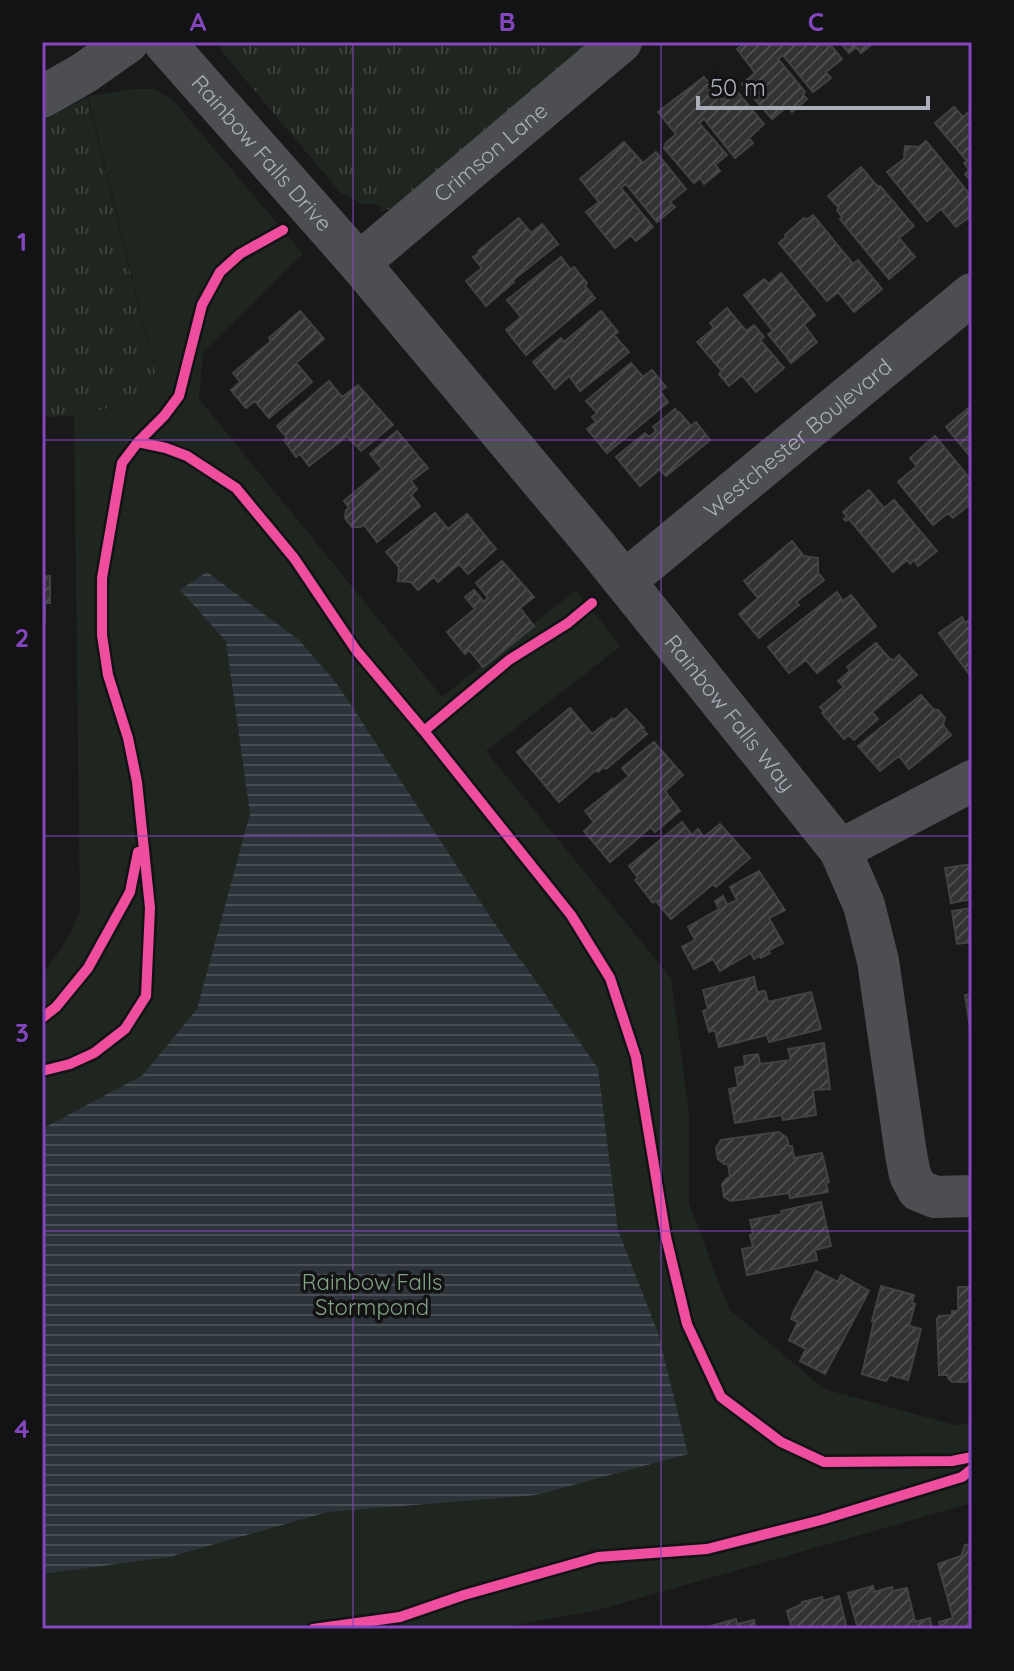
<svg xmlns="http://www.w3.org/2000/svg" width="1014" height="1671" font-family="Quicksand,sans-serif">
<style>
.grass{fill:url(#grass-tufts)}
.park{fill:#1f2620}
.water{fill:url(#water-rules)}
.building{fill:url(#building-hatch);stroke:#414245;stroke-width:2}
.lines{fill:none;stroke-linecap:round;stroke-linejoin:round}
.minor{stroke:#4d4e52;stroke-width:42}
.cycleway-casing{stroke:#131315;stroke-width:15}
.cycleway{stroke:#ef4d9e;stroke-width:10}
.grid{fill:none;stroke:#8446be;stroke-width:2;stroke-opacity:0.55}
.labels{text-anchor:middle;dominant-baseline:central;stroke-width:7;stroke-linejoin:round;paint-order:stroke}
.street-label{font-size:22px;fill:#aaafb9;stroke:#131315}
.park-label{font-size:22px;fill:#82a384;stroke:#131315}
.neatline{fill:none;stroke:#8446be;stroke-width:3}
.grid-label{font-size:26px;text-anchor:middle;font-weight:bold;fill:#8446be}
</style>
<defs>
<pattern id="grass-tufts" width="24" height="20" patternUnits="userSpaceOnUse" patternTransform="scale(2)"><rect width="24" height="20" fill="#1f2620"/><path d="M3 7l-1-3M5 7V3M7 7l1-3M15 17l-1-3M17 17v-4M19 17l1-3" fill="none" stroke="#3d433e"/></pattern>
<pattern id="water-rules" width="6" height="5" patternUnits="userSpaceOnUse" patternTransform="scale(2)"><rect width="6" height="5" fill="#2c343a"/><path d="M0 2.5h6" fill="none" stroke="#484f54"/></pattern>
<pattern id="building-hatch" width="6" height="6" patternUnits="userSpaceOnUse" patternTransform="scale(2)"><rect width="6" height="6" fill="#323233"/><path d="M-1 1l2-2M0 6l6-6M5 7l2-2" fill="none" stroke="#4d4d4e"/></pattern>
</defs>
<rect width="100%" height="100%" fill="#191919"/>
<!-- grass -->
<path class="grass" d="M220 42H591L397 207 382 211 380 205 364 204 341 193 222 52Z
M87 97 158 384 128 404 74 416 42 417V121Z"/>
<!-- park -->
<path class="park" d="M134 89H154L172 99 303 254 203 352 199 399 442 697 576 590 621 646 486 751 671 978 689 1113V1203L729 1309 824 1389 955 1425 972 1423V1503L598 1610 494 1629H42V976L70 935 80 911 74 416 128 404 158 383 88 96Z"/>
<!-- water -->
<path class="water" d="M207 572 299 640 337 684 495 924 598 1068 618 1230 658 1333 688 1454 536 1495 328 1512 169 1557 42 1574V1129L143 1075 197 1009 250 814 226 641 180 590Z"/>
<!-- building -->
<path class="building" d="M746 42H828L842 59 826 72 831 78 813 92 783 55 778 59 805 92 803 94 807 99 792 112 788 106 772 119 742 84 755 73 737 49Z
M840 42H875L861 53 856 47 849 53Z
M704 77 722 100 735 89 764 124 749 138 753 143 735 158 704 119 699 123 727 155 715 165 720 171 704 184 700 178 694 183 664 148 666 143 676 134 658 112Z
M954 107 963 117 972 109V183L965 174 969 170 964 163 967 161 935 123Z
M926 141 972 197V215L956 227 941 209 927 221 887 172 904 159 905 146 919 147Z
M624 142 643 163 656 152 686 189 670 202 675 207 657 222 626 184 621 188 653 227 636 241 631 235 615 248 586 212 599 202 580 179Z
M861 167 878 187 880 186 914 226 899 238 915 257 889 279 840 219 842 217 837 210 839 208 828 196Z
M813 215 853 264 858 260 882 289 854 312 838 292 827 301 779 243 786 237 785 235 804 218 806 220Z
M519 218 531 233 542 224 558 244 512 281 514 282 486 306 466 281 482 268 473 257 479 253 478 251Z
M561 257 571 270 574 267 587 283 585 286 595 298 526 355 506 330 521 317 507 300Z
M781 273 815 315 804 325 817 342 791 363 786 356 788 355 787 353 785 355 768 334 773 331 744 295 764 279 769 284Z
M727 308 746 331 754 325 764 337 760 340 784 368 756 392 742 375 729 386 719 374 722 371 697 342 714 328 710 323Z
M300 311 324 339 296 363 312 382 269 418 255 401 246 408 231 390 240 382 233 373 271 341 269 338Z
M601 311 618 332 614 335 629 352 580 391 569 376 555 389 533 362 561 338 564 342Z
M631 363 643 377 652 370 666 387 660 391 668 402 607 453 587 429 596 422 592 417 597 413 586 401Z
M329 381 342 397 358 385 393 425 361 451 347 436 309 466 300 454 296 457 284 440 287 438 277 426Z
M972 405V452L969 455 946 427Z
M675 409 678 414 679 412 691 426 696 422 710 440 666 476 660 469 640 486 616 457 645 433 649 437 656 431 653 427Z
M397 431 428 468 411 481 417 489 411 495 420 506 377 542 364 525 360 527H352L345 518 346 510 349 508 344 501 382 469 370 454Z
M935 436 972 481V499L968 502 970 504 953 518 948 513 933 525 898 482 917 466 910 458Z
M869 490 884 508 894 500 937 551 918 566 914 560 910 564 907 560 893 572 849 519 846 521 844 519 847 516 843 512Z
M435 513 448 529 467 514 496 549 468 574 459 564 438 582 434 577 418 590 411 582 398 581 399 567 386 552Z
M792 541 804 556 818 558V573L824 580 796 602 799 605 759 638 739 614 758 598 744 581Z
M502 561 534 597 520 608 534 626 483 667 469 650 465 654 447 632 475 609 465 597 474 590 484 602 488 598 476 583Z
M50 576V603H45V622H42V577Z
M837 592 843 601 851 595 876 626 817 673 806 660 789 673 768 647Z
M962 617 965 623 972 618V678L939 633Z
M876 643 890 659 894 660 899 655 917 675 872 712 878 719 854 740 849 735 844 739 822 713 824 711 820 707 844 687 838 681 850 671 847 667Z
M921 695 933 709 938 710 945 718 943 725 951 735 909 769 899 756 880 771 858 746Z
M570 708 592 734 612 718 614 720 626 709 644 728 642 729 647 734 606 769 604 767 598 772 596 770 559 802 517 752Z
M654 742 683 775 665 791 680 811 655 832 651 827 610 862 584 831 594 822 585 811 629 776 622 768Z
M682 822 692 835 698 829 704 837 720 824 750 858 716 887 713 884 671 919 656 901 653 903 635 880 638 878 629 866Z
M972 864V899L951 903 945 868Z
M759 871 785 910 769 918 783 943 769 950 770 953 761 958 759 956 754 959 751 953 720 971 713 959 694 969 682 947 695 940 688 927 719 909 715 901 723 896 727 905 737 900 730 887Z
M972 908V942L957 944 952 911Z
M754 977 757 992 765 991 768 1002 811 992 821 1029 769 1042 767 1035 719 1047 715 1030 709 1032 703 1011 708 1009 703 990Z
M972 994V1027L970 1028 965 995Z
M824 1043 830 1089 813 1090 816 1115 783 1120 782 1115 735 1123 729 1089 738 1087 735 1068 745 1066 744 1056 758 1054 760 1064 791 1060 788 1049Z
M779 1132 787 1138 789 1146H792L794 1158 822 1153 829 1182 826 1183 828 1192 790 1198 789 1193 731 1201 724 1197 722 1184 727 1178 730 1177 728 1164H724L718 1159 716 1148 721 1140Z
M821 1202 831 1246 815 1250 817 1260 747 1275 742 1249 753 1247 750 1235 753 1234 750 1220 782 1214 781 1211Z
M816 1271 838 1282 841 1275 869 1291 825 1374 800 1361 806 1349 789 1340 798 1322 791 1319 794 1311Z
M881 1286 914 1295 912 1303 915 1304 909 1326 921 1329 908 1380 890 1375 886 1381 862 1374 874 1321H872Z
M958 1287H972V1373H969L970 1377 966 1382H952L948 1378V1375H939L937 1319 939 1316 952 1315V1311H958Z
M972 1544V1629H941L939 1622 953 1618 938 1564 961 1556 965 1545Z
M873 1586 874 1592 892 1587 893 1591 907 1588 915 1622 930 1618 932 1629H858L848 1593Z
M839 1596 847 1629H792L787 1611 802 1604V1602L822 1597 823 1601Z
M736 1619 737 1624 754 1620 756 1629H707V1627Z"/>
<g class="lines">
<!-- minor -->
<g class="minor">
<path id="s1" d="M164 42 359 263 596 546 840 850 864 905 878 961 906 1154 910 1175 918 1190 935 1197 972 1196"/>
<path d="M42 97 84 73 128 42"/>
<path id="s2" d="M359 263 621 42"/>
<path id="s3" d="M625 581 972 294"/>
<path d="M840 850 972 781"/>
</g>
<defs>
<path id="cycleway" d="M138 442 164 416 179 396 202 305 220 272 240 254 283 230
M424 731 509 660 568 623 592 603
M42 1018 56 1007 88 968 130 892 138 852
M42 1071 70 1064 94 1053 125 1029 146 996 150 908 137 782 128 738 108 675 102 635V578L122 463 138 442 166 448 187 456 236 488 294 558 356 650 424 731 571 915 610 978 636 1057 666 1237 687 1324 721 1397 781 1442 824 1462 952 1461 972 1457
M313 1629 400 1617 464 1595 598 1557 707 1549 821 1520 962 1477 972 1469"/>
</defs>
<!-- cycleway casing -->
<use href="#cycleway" class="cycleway-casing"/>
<!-- cycleway -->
<use href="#cycleway" class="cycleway"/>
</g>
<!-- grid -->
<path class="grid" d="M353 42V1629M661 42V1629M42 440H972M42 836H972M42 1231H972"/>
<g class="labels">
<!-- street labels -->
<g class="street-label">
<text stroke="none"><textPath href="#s2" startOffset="172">Crimson Lane</textPath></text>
<text stroke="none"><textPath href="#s1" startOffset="148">Rainbow Falls Drive</textPath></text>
<text stroke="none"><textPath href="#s3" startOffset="224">Westchester Boulevard</textPath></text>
<text stroke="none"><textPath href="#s1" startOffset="878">Rainbow Falls Way</textPath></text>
</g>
<!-- park labels -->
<g class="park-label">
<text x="372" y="1282">Rainbow Falls<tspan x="372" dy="25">Stormpond</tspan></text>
</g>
</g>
<!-- border -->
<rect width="1014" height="1671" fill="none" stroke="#131315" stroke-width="88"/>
<!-- scale -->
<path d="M698 96v12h230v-12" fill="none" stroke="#aaafb9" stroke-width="4"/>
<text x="710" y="96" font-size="24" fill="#aaafb9" stroke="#131315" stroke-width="6" paint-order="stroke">50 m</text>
<rect x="44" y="44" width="926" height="1583" class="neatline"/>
<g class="grid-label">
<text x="198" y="31">A</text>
<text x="507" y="31">B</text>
<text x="816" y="31">C</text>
<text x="22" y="251">1</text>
<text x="22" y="647">2</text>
<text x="22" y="1042">3</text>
<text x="22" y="1438">4</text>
</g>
</svg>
